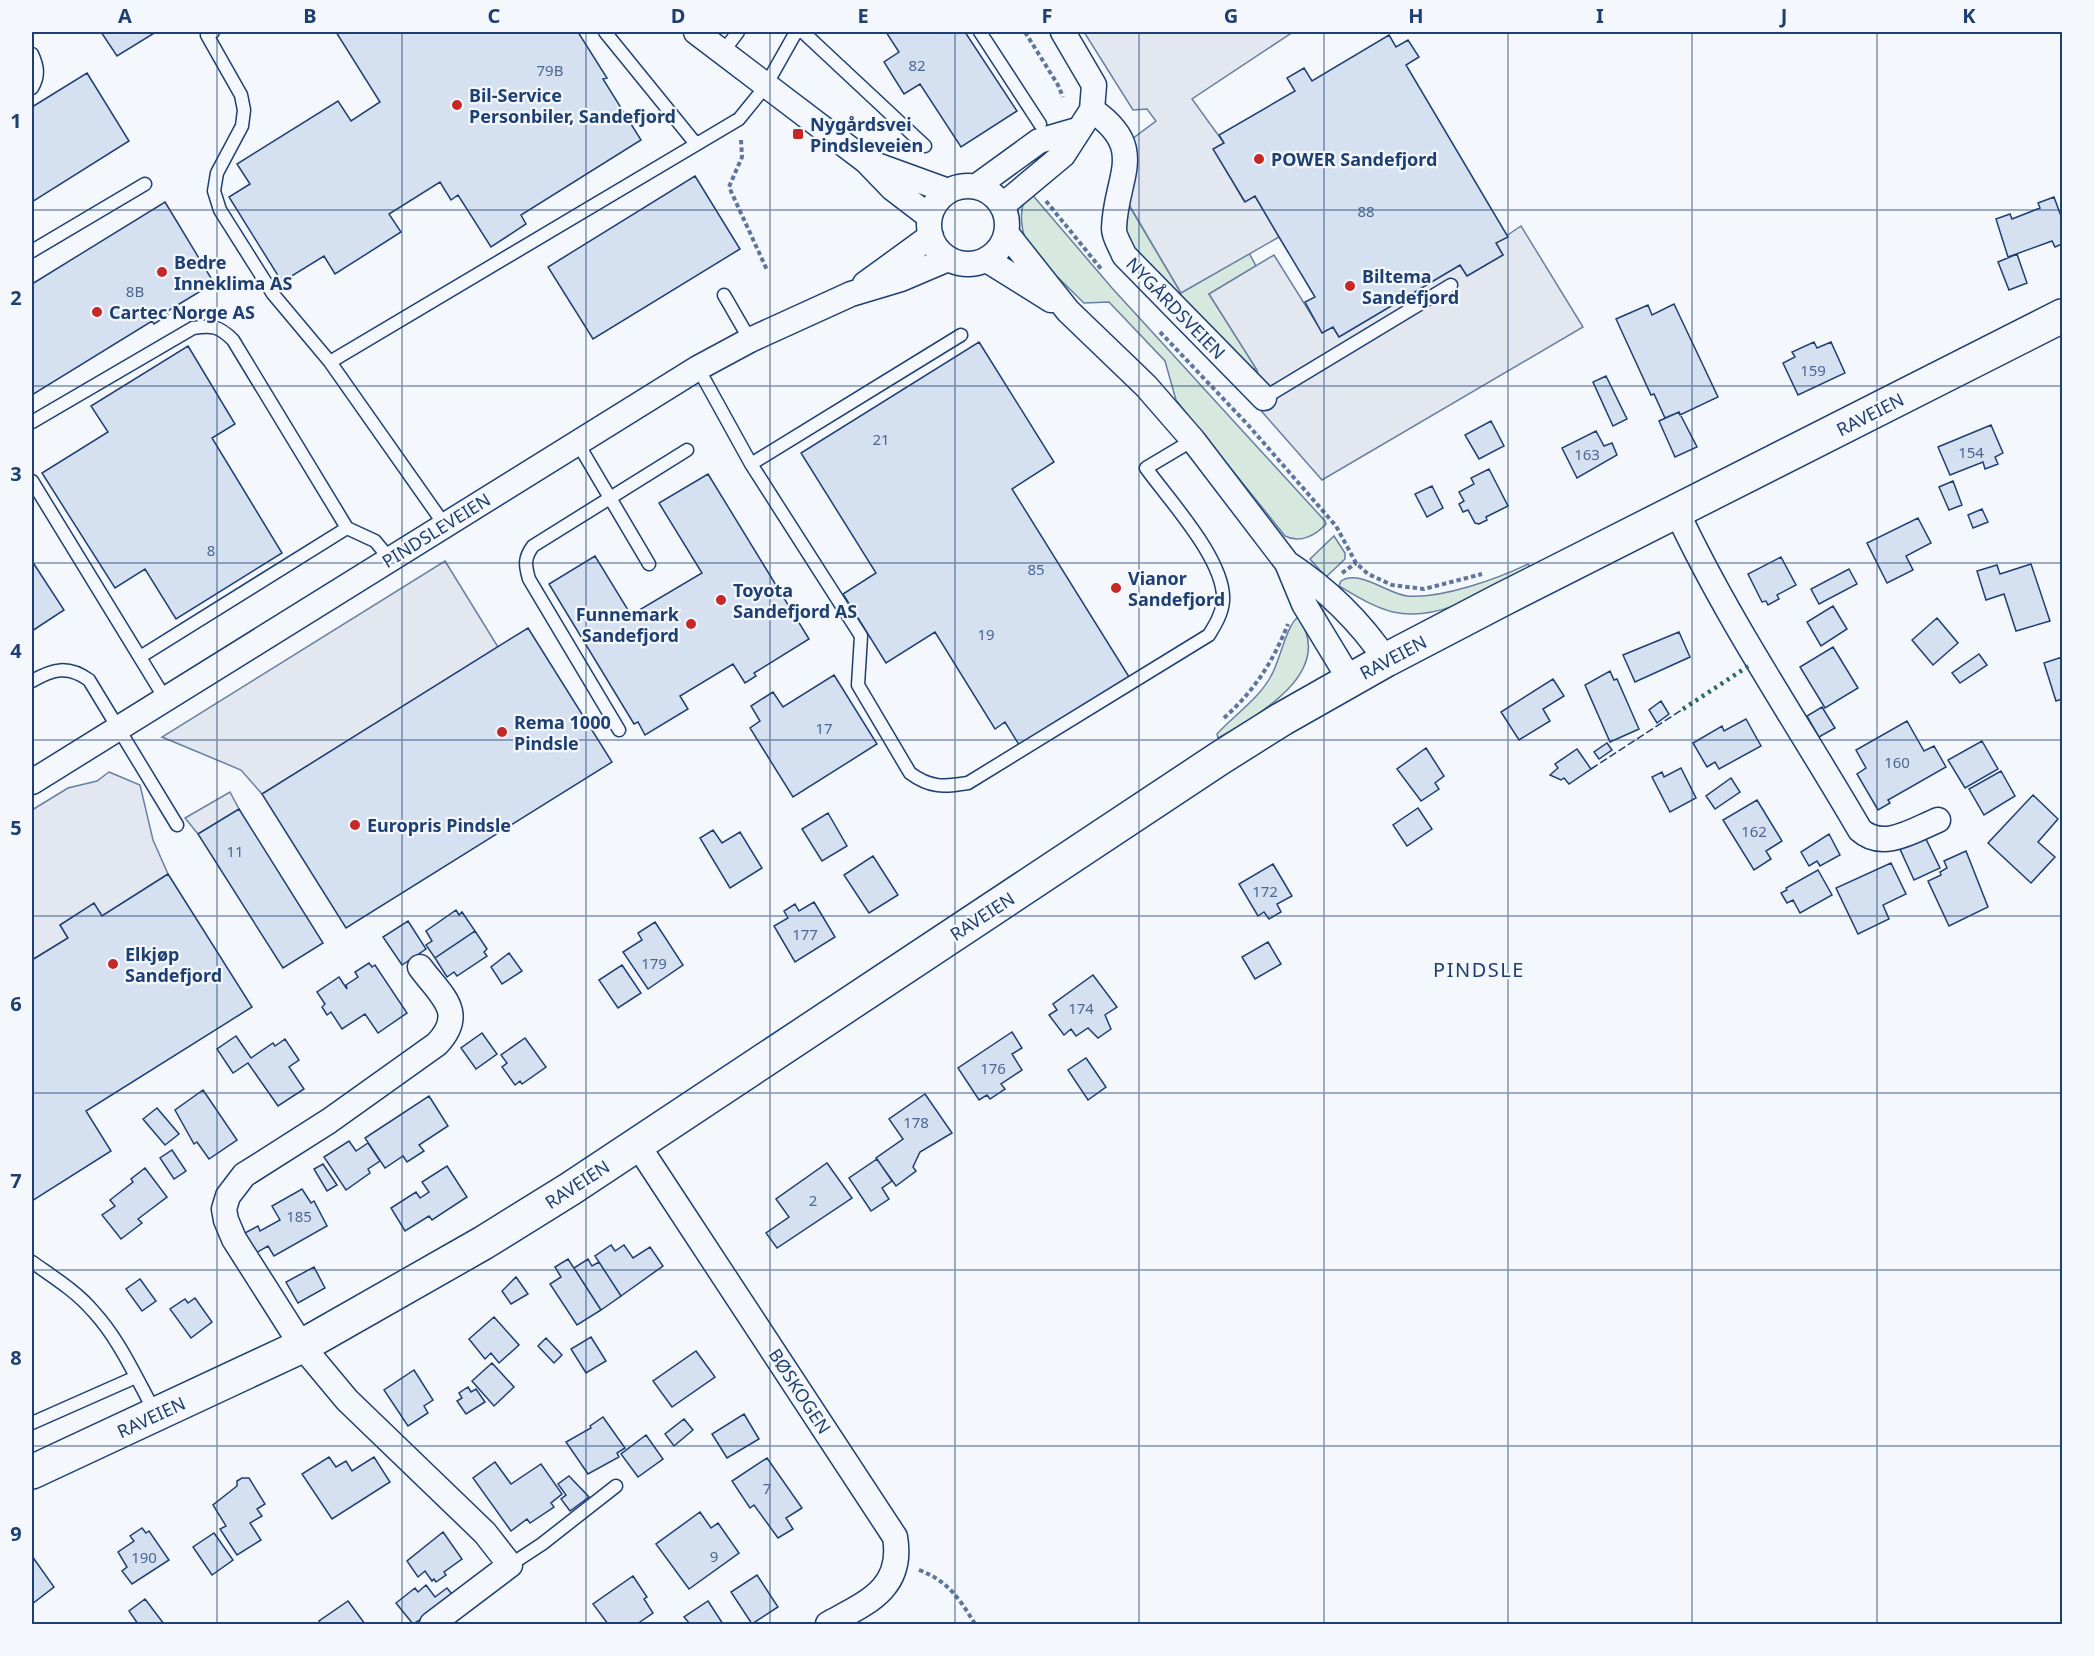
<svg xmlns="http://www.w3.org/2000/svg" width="2094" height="1656" font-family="'Noto Sans',sans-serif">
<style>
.green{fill:#d7e8df;stroke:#687fa3;stroke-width:1.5}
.parking{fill:#e3e8f0;stroke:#687fa3;stroke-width:1.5}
.building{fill:#d5e0f0;stroke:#1d3f73;stroke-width:1.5}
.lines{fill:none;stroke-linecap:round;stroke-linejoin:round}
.service-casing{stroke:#1d3f73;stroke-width:15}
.minor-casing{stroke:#1d3f73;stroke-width:27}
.primary-casing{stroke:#1d3f73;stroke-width:36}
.path{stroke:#5e769c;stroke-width:4;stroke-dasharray:4.5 3;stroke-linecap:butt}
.service{stroke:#f4f7fb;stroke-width:12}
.minor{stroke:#f4f7fb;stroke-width:24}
.primary{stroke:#f4f7fb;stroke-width:33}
.hedge{stroke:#2c6c60;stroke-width:4.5;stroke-dasharray:3 4.5;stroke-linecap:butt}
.fence{stroke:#1d3f73;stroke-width:1.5;stroke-dasharray:8 3;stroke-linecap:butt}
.grid{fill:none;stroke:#1d3f73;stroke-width:1.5;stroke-opacity:0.55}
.poi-dot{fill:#c62828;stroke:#f4f7fb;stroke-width:2}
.labels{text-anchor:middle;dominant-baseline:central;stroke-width:4.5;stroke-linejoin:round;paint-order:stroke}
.number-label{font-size:15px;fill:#4b6792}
.poi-label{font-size:18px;font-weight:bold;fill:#1d3f73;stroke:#f4f7fb;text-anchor:start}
.street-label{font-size:18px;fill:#1d3f73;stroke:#f4f7fb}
.neighbourhood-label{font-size:20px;letter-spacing:1.5px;fill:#1d3f73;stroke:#f4f7fb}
.neatline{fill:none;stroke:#1d3f73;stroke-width:2}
.grid-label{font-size:20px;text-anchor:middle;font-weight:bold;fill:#1d3f73}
</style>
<rect width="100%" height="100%" fill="#f4f7fb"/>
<!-- green -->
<path class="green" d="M1030 192 1112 288 1325 521 1326 524C1316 535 1300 544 1285 536L1176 400 1165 361 1109 302 1084 303 1032 252C1021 237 1016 206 1030 192Z
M1130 207 1181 293 1249 253 1256 266 1209 294 1256 368 1252 371 1139 256 1128 237 1124 225V211Z
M1334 536 1345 553V559L1326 577 1310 559Z
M1528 564 1530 567C1491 588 1441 623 1393 612 1373 607 1356 596 1339 586L1341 581C1359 569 1388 594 1407 596 1441 599 1497 579 1528 564Z
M1298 617C1337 672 1257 716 1218 738L1217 734C1235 714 1258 700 1271 676 1280 661 1286 626 1298 617Z"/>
<!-- parking -->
<path class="parking" d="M1084 32H1293L1192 99 1224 143 1214 149 1244 201 1255 196 1279 237 1181 293 1121 191 1124 145 1156 121 1147 109 1133 110Z
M1521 226 1583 327 1322 480 1256 405 1264 398 1257 370 1209 294 1274 255 1322 332 1333 327 1339 337 1460 265 1467 276 1503 255 1496 243Z
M445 561 498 647 262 794 241 770 162 737Z
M109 772 140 785 153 840 168 874 102 916 94 904 60 925 68 938 32 960V810L68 788 97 781Z
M230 792 239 809 198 834 185 818Z"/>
<!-- building -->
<path class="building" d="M101 32H156L117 56Z
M336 32H578L607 78 603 79 641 140 521 215 526 224 491 247 458 195 451 200 440 182 389 214 401 232 335 274 324 256 282 282 229 197 250 184 237 164 338 101 351 121 380 102Z
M886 32H965L1017 111 961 147 920 84 904 94 884 62 899 52Z
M1389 35 1396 47 1408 40 1419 57 1406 65 1508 237 1496 243 1503 255 1467 276 1460 265 1339 337 1333 327 1322 333 1305 302 1315 297 1279 237 1255 196 1245 202 1213 149 1224 143 1219 135 1295 91 1287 78 1304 68 1312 81Z
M87 73 129 141 32 202V107Z
M695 176 740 249 593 339 548 267Z
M2054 197 2062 219V244L2055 247 2052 241 2008 257 1996 219 2010 214 2012 219 2040 208 2038 203Z
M165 202 214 283 166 312 168 315 154 324 152 321 32 395V284Z
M2017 254 2027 283 2009 290 1998 262Z
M1674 304 1718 397 1680 415 1679 412 1665 418 1654 394 1651 395 1616 319 1648 305 1652 315Z
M979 342 1054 462 1012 489 1131 680 1021 748 1005 722 995 729 935 632 886 663 843 594 876 573 801 453Z
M1814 342 1817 348 1831 342 1845 373 1798 395 1783 363 1795 357 1792 352Z
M188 346 235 424 212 438 282 553 176 619 145 569 115 588 42 473 108 432 91 406Z
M1606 376 1627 419 1613 426 1593 382Z
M1679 412 1697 447 1675 457 1659 421Z
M1491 421 1504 446 1479 459 1465 435Z
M1991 425 2003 453 1995 457 1998 464 1985 469 1983 462 1950 475 1938 447Z
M1596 431 1604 446 1612 443 1617 455 1577 478 1562 448Z
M1489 469 1508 506 1486 517 1487 520 1479 524 1475 523 1468 510 1463 512 1459 504 1464 501 1459 492 1474 484 1471 478Z
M708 474 809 639 754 673 756 676 745 683 733 664 680 696 688 709 645 735 638 722 634 724 549 584 595 556 631 615 702 573 659 503Z
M1953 481 1962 505 1949 510 1939 487Z
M1432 486 1443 508 1427 517 1415 494Z
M1982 509 1988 522 1973 528 1968 515Z
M1918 518 1931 543 1906 556 1913 570 1887 583 1867 543Z
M1781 557 1796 585 1777 595 1779 599 1768 605 1766 601 1762 602 1748 574Z
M32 561 64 610 32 631Z
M2031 564 2050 621 2016 631 2004 594 1986 600 1977 571 1997 565 2000 574Z
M1849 569 1857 584 1819 604 1811 589Z
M1833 606 1847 629 1821 646 1807 622Z
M1937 618 1958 643 1933 665 1912 640Z
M528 628 612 762 346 928 262 794Z
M1679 632 1690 657 1635 682 1623 655Z
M1833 647 1858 688 1825 708 1800 667Z
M1979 654 1987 665 1960 683 1952 673Z
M2062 657V699L2056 701 2044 663Z
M1610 671 1614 680 1617 679 1639 729 1610 742 1585 685Z
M834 675 877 744 793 797 750 728 760 721 751 706 773 692 783 707Z
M1553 679 1564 696 1543 709 1550 721 1519 740 1501 712Z
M1661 701 1669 714 1657 723 1649 710Z
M1822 707 1835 728 1819 737 1807 716Z
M1746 719 1761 746 1719 769 1715 762 1707 767 1693 743 1722 726 1724 731Z
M1907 721 1924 751 1934 746 1946 767 1888 800 1890 803 1878 810 1857 774 1866 768 1856 750Z
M1982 741 1998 769 1965 788 1948 760Z
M1607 743 1612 750 1599 759 1594 752Z
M1426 748 1444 776 1435 783 1439 789 1421 801 1397 769Z
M1577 749 1591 769 1569 784 1564 778 1561 780 1550 775 1558 768 1555 764Z
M1681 768 1696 798 1670 812 1652 777 1662 772 1664 777Z
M2001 771 2015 796 1984 815 1969 789Z
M1731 778 1740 792 1715 809 1706 796Z
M2033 795 2058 819 2038 842 2055 857 2031 883 1988 843Z
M1757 800 1782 841 1766 851 1771 859 1754 870 1723 820Z
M1418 808 1432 829 1407 846 1393 825Z
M239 809 323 943 283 968 198 834Z
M828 813 847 846 822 861 802 829Z
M713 830 722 843 740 832 762 868 730 888 700 838Z
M1829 834 1840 855 1820 866 1817 861 1809 866 1801 852Z
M1925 837 1940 868 1914 880 1900 849Z
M1966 851 1988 907 1949 926 1928 881 1941 875 1940 872 1947 868 1944 861Z
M873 856 898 895 869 913 844 875Z
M1891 863 1906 894 1883 905 1889 919 1858 934 1836 888Z
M1273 864 1292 896 1277 904 1281 912 1269 919 1264 912 1258 916 1239 884Z
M1818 870 1832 895 1800 913 1793 900 1787 903 1781 893 1787 890 1786 888Z
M168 874 252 1007 86 1111 111 1151 32 1201V960L68 938 60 925 94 903 102 916Z
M814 902 835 937 795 962 774 926 788 918 784 911 795 904 799 911Z
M456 910 459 915 462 912 475 931 435 958 426 945 432 941 426 931Z
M408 921 426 949 402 965 383 937Z
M655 922 683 965 648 989 623 952 642 940 638 933Z
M475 931 487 949 484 952 487 956 457 976 454 972 447 977 435 958Z
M1268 942 1281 964 1255 979 1242 957Z
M509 953 522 971 502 984 491 967Z
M369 963 372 967 375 965 407 1013 378 1033 365 1014 342 1029 331 1012 327 1015 322 1007 325 1004 317 992 339 977 347 989 346 985 358 977 355 972Z
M622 965 641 993 618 1008 599 980Z
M1093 975 1117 1007 1105 1015 1111 1029 1098 1038 1088 1028 1076 1036 1071 1029 1064 1035 1049 1015 1057 1010 1053 1004Z
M1012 1032 1022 1048 1012 1054 1022 1070 1001 1084 1005 1089 990 1099 987 1095 979 1100 958 1068Z
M482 1033 497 1054 476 1069 461 1048Z
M236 1036 251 1058 273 1043 275 1046 285 1039 299 1060 289 1067 304 1089 278 1106 248 1063 233 1073 217 1049Z
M525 1038 546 1067 522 1084 520 1081 515 1085 502 1067 507 1063 501 1055Z
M1086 1058 1106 1087 1088 1100 1068 1070Z
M203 1090 237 1140 209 1159 197 1142 194 1144 175 1110Z
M925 1094 952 1133 920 1152 913 1167 916 1171 896 1186 876 1158 903 1139 889 1119Z
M429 1096 448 1126 419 1145 424 1151 407 1162 403 1156 385 1168 365 1138Z
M157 1108 179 1134 165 1145 143 1119Z
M349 1141 356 1151 368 1143 380 1161 368 1169 370 1173 346 1190 324 1157Z
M172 1150 186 1171 174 1179 160 1158Z
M877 1159 892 1181 882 1188 889 1199 871 1211 849 1178Z
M827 1163 852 1198 777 1248 766 1233 789 1217 776 1199Z
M323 1164 337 1185 327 1191 314 1169Z
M447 1166 467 1197 432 1220 429 1216 405 1231 391 1208 416 1192 420 1198 429 1192 422 1182Z
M145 1168 167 1197 138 1219 142 1223 121 1239 102 1215 115 1206 110 1200 133 1182 131 1179Z
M302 1189 311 1203 314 1201 327 1226 274 1256 268 1246 254 1254 243 1234 258 1226 260 1231 280 1220 272 1206Z
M611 1245 615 1251 624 1245 633 1258 650 1247 663 1266 621 1296 595 1256Z
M568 1259 601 1310 577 1325 550 1284 561 1277 555 1267Z
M588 1259 592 1266 599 1262 621 1296 601 1310 574 1268Z
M314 1267 325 1288 298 1303 286 1282Z
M516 1277 528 1294 511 1304 502 1291Z
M140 1279 156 1301 142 1311 126 1289Z
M195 1298 212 1322 191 1338 170 1309 185 1299 188 1303Z
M494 1317 519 1345 499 1363 491 1353 485 1359 469 1339Z
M591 1337 606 1361 586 1373 571 1349Z
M546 1338 562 1355 554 1363 538 1346Z
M696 1351 715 1377 672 1407 653 1381Z
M492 1363 514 1387 494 1406 472 1381Z
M414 1370 433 1400 424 1406 428 1413 408 1426 384 1390Z
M468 1387 471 1392 476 1389 485 1402 466 1414 457 1401 462 1398 459 1393Z
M744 1414 759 1439 727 1458 712 1434Z
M603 1417 625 1448 617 1453 619 1457 588 1474 566 1442 591 1428 590 1426Z
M684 1419 693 1430 674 1446 665 1434Z
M646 1435 663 1459 638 1477 621 1454Z
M329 1457 336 1467 346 1461 352 1471 374 1457 390 1482 332 1519 302 1474Z
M767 1458 802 1508 786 1518 793 1529 778 1538 754 1505 750 1508 732 1481Z
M495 1462 511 1484 541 1464 562 1494 551 1503 554 1507 530 1523 527 1519 511 1531 473 1478Z
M569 1476 589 1497 570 1511 561 1499 566 1495 558 1484Z
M242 1478H249L265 1504 257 1509 262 1516 250 1523 261 1540 237 1555 220 1529 226 1526 213 1505 237 1486V1481Z
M700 1512 711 1528 718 1523 739 1553 689 1589 656 1544Z
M142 1528 146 1533 149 1531 169 1560 132 1584 122 1571 127 1567 118 1552 134 1541 130 1536Z
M443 1532 462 1559 444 1572 446 1575 436 1582 434 1579 432 1581 425 1571 418 1577 407 1561Z
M214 1533 233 1560 212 1575 193 1547Z
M32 1556 54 1587 32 1604Z
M757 1575 778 1607 752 1624 731 1592Z
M633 1576 647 1597 644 1599 653 1613 637 1624H608L593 1604Z
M426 1585 435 1597 447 1588 456 1599 413 1624 396 1603 415 1588 418 1592Z
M145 1599 164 1624H138L129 1611Z
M348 1601 365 1624H321L319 1621Z
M708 1601 723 1624H690L684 1617Z"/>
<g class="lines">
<defs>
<path id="service" d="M213 32 207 35 241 95 244 110 242 126 217 173 214 191 220 210 273 294 330 362 444 524
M605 32 696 144
M803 32 925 146
M980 32 1040 124
M722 53 738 32
M32 54C38 67 39 76 32 88
M32 251 145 184
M724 295 750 340
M330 362 739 119 765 87 796 32
M698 368 751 464 861 636 858 685 910 773C930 788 944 787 968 783L1209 635C1215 625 1222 614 1223 601 1226 561 1169 500 1146 468L1193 440
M1264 398 1451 285
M32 422 193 328C212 325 219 326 233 340L347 528 375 541 390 559
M577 442 649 564
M751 464 961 335
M32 481 166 700
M140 657 347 528
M32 681C53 669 68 665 89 680L177 825
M619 730 529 579C525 565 524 558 533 546L687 450
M32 1262C53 1277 76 1291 93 1311 120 1340 137 1380 156 1414
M32 1423 136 1377
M510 1565 542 1544 616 1486"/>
<path id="minor" d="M696 32 866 161 892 188 930 217
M1092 110C1149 149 1115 177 1114 229 1114 237 1121 247 1124 255L1264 398
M871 163 948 191
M929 225a39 39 0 1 1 78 0a39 39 0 1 1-78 0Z
M977 186 1039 141 1077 130
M1003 205 1063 155 1092 110 1094 85 1063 32
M1007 234 1068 311 1146 386 1193 440 1287 563 1304 604 1350 680
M987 260 1051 300
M865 284 931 236
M1677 512C1729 623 1799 725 1860 830 1883 851 1914 830 1938 820
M1287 563C1327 589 1359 620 1386 660
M32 782 698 368 750 340 851 294 901 279 948 259
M420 967C441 996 467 1012 437 1044L329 1121 244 1175 228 1196 224 1209 226 1220 234 1239 302 1346 347 1400 485 1533 510 1565 432 1624
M637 1144 895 1537C904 1589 866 1603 828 1624"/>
<path id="primary" d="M32 1472 302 1346 483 1243 570 1189 1220 758 1282 719 1386 660 1499 601 2062 316"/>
</defs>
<!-- service casing -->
<use href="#service" class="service-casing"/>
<!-- minor casing -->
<use href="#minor" class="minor-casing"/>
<!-- primary casing -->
<use href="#primary" class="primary-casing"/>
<!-- path -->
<path class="path" d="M1025 32 1058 85 1063 97
M741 140 742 157 729 187 767 270
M1046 201 1102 270
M1160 332 1249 426 1336 526 1356 563 1368 574 1392 585 1424 589 1482 574
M1342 573 1356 563
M1224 718C1254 691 1273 662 1288 624
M919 1570C948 1581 959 1598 975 1624"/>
<!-- service -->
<use href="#service" class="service"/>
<!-- minor -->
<use href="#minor" class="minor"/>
<!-- primary -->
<use href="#primary" class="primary"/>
<!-- hedge -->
<path class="hedge" d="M1683 709 1750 665"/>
<!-- fence -->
<path class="fence" d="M1591 769 1683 709"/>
</g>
<!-- grid -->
<path class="grid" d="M217 32V1624M402 32V1624M586 32V1624M770 32V1624M955 32V1624M1139 32V1624M1324 32V1624M1508 32V1624M1692 32V1624M1877 32V1624M32 210H2062M32 386H2062M32 563H2062M32 740H2062M32 916H2062M32 1093H2062M32 1270H2062M32 1446H2062"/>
<!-- markers -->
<g class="poi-dot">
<circle cx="457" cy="105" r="6"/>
<rect x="792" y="128" width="12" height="12" rx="3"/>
<circle cx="1259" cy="159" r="6"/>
<circle cx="162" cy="272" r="6"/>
<circle cx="1350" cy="286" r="6"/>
<circle cx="97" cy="312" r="6"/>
<circle cx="1116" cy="588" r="6"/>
<circle cx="721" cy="600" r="6"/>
<circle cx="691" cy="624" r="6"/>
<circle cx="502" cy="732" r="6"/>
<circle cx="355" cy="825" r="6"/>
<circle cx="113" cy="964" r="6"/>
</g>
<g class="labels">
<!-- number labels -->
<g class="number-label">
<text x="917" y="65">82</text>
<text x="550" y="70">79B</text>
<text x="1366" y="211">88</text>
<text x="135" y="291">8B</text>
<text x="1813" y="370">159</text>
<text x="881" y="439">21</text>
<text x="1971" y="452">154</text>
<text x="1587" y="454">163</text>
<text x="211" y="550">8</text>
<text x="1036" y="569">85</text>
<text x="986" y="634">19</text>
<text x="824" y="728">17</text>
<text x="1897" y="762">160</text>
<text x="1754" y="831">162</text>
<text x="235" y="851">11</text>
<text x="1265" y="891">172</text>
<text x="805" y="934">177</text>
<text x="654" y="963">179</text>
<text x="1081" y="1008">174</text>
<text x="993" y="1068">176</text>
<text x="916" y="1122">178</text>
<text x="813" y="1200">2</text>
<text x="299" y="1216">185</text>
<text x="767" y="1488">7</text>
<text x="714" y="1556">9</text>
<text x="144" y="1557">190</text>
</g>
<!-- poi labels -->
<g class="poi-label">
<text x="469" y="95">Bil-Service<tspan x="469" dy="21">Personbiler, Sandefjord</tspan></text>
<text x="810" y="124">Nygårdsvei<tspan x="810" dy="21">Pindsleveien</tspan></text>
<text x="1271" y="159">POWER Sandefjord</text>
<text x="174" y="262">Bedre<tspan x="174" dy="21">Inneklima AS</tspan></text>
<text x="1362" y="276">Biltema<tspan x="1362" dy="21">Sandefjord</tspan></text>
<text x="109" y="312">Cartec Norge AS</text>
<text x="1128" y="578">Vianor<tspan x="1128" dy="21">Sandefjord</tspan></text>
<text x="733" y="590">Toyota<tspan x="733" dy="21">Sandefjord AS</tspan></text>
<text x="679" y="614" text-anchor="end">Funnemark<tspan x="679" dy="21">Sandefjord</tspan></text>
<text x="514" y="722">Rema 1000<tspan x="514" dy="21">Pindsle</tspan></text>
<text x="367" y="825">Europris Pindsle</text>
<text x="125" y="954">Elkjøp<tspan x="125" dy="21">Sandefjord</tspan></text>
</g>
<!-- street labels -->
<g class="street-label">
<text transform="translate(1176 308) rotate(46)">NYGÅRDSVEIEN</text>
<text transform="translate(1870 414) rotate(-27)">RAVEIEN</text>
<text transform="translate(436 530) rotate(-32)">PINDSLEVEIEN</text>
<text transform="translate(1393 657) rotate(-28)">RAVEIEN</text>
<text transform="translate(982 916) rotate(-33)">RAVEIEN</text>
<text transform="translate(577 1184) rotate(-33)">RAVEIEN</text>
<text transform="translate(800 1391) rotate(57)">BØSKOGEN</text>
<text transform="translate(151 1417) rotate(-25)">RAVEIEN</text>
</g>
<!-- neighbourhood labels -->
<g class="neighbourhood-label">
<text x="1479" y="969">PINDSLE</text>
</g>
</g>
<!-- border -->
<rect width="2094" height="1656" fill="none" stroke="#f4f7fb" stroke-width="66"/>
<rect x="33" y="33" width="2028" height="1590" class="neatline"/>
<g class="grid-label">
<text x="125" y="23">A</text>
<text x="310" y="23">B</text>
<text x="494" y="23">C</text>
<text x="678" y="23">D</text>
<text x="863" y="23">E</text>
<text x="1047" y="23">F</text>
<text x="1231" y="23">G</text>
<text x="1416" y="23">H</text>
<text x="1600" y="23">I</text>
<text x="1784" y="23">J</text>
<text x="1969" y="23">K</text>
<text x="16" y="128">1</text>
<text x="16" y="305">2</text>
<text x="16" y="481">3</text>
<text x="16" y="658">4</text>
<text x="16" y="835">5</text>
<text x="16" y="1011">6</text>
<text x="16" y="1188">7</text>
<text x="16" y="1365">8</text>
<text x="16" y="1541">9</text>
</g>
</svg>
